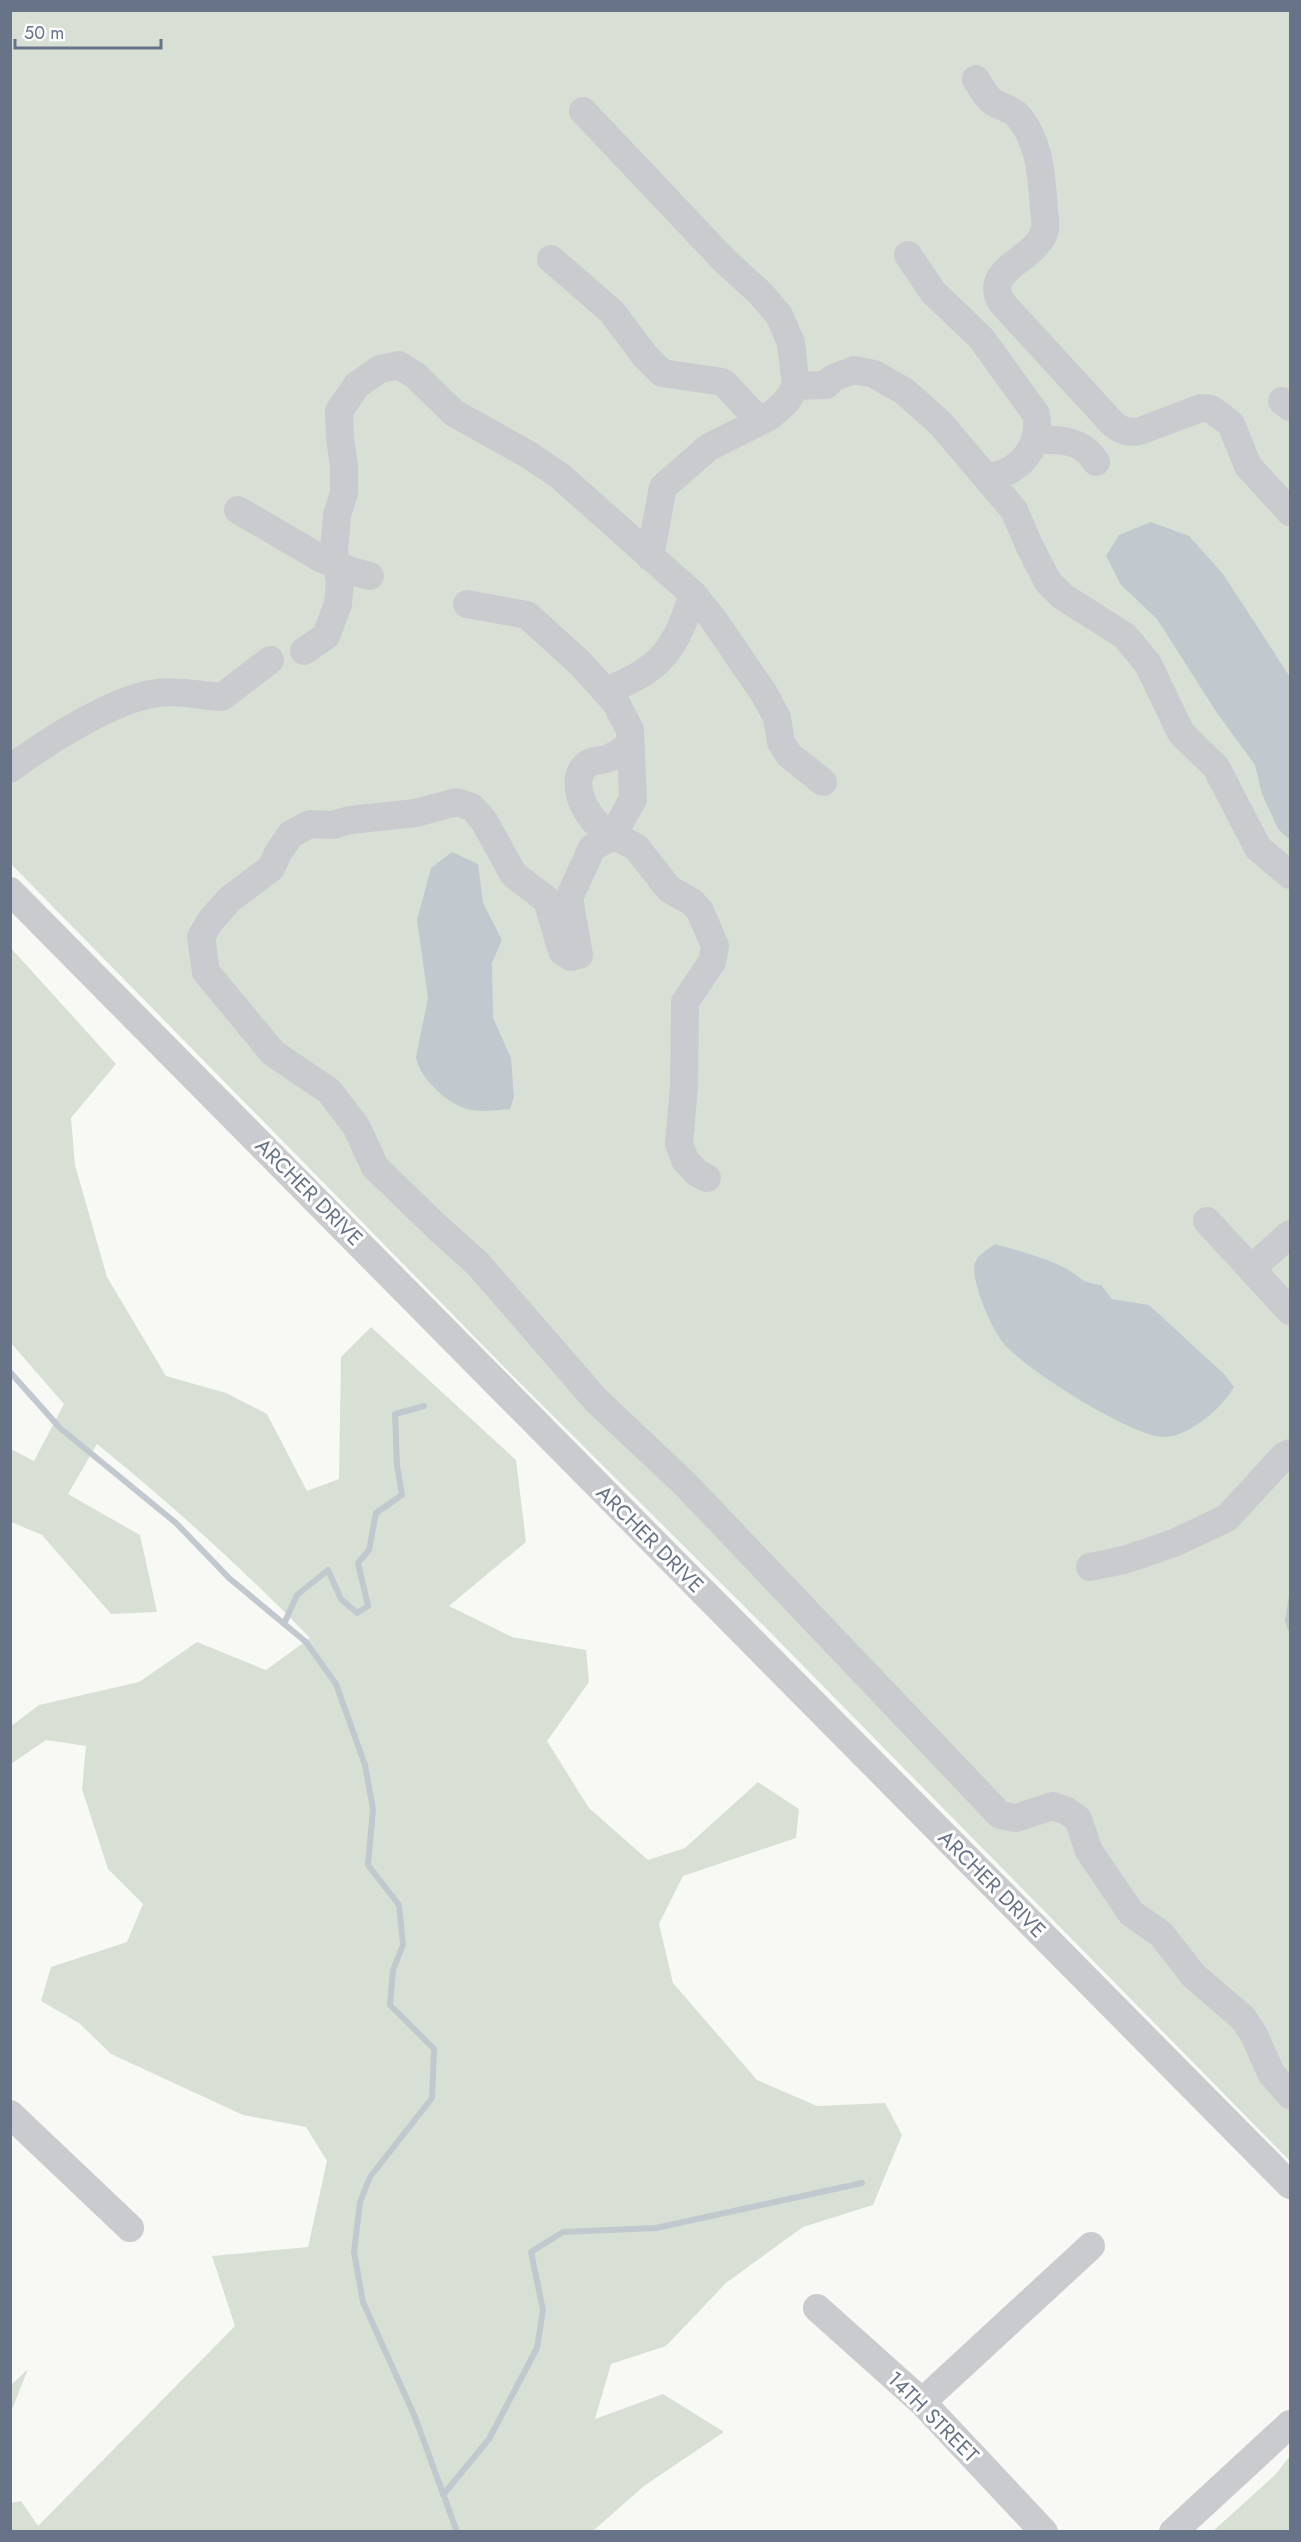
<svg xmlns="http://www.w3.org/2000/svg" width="1301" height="2542" font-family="Jost,sans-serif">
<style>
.green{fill:#d8e0d6}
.water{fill:#c1c8ce}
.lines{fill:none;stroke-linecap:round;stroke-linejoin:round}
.stream{stroke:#c1c8ce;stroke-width:6}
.minor{stroke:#c9cbcf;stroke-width:28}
.minor-bridge{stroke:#c9cbcf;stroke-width:28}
.labels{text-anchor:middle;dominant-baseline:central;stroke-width:6;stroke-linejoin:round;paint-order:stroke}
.street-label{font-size:21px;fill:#677387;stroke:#fff}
</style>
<rect width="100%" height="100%" fill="#f8f8f5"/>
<!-- green -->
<path class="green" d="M11 11H1290V2161L766 1628 513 1376 11 864Z
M10 947 116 1064 71 1118 75 1165 107 1277 166 1376 226 1393 267 1414 307 1491 339 1479 341 1357 371 1327 516 1460 526 1542 449 1606 512 1637 586 1650 589 1682 547 1741 589 1808 648 1860 685 1848 758 1782 799 1809 796 1838 683 1876 659 1924 673 1983 757 2080 817 2106 885 2103 902 2135 873 2205 803 2227 726 2283 666 2346 611 2364 595 2419 663 2394 724 2432 644 2486 593 2531H11V2503L21 2501 38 2526 235 2326 212 2256 308 2247 327 2161 306 2127 243 2115 111 2054 79 2023 41 2001 51 1967 127 1942 143 1904 108 1869 82 1789 86 1746 46 1740 11 1764V1726L39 1705 139 1682 197 1642 266 1670 310 1638C243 1569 171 1504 97 1444L68 1494 140 1535 157 1612 111 1614 42 1535 11 1522V1449L34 1461 64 1404 11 1343Z
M28 2369 11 2412V2385Z
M1290 2456V2531H1213L1275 2475Z"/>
<!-- water -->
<path class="water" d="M1151 522 1189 536 1223 574 1290 677V840L1278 829 1262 794 1255 765 1217 713 1157 619 1121 585 1106 556 1119 535Z
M452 852 478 864 483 903 502 940 492 963 493 1018 511 1058 514 1097 510 1109C498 1110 484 1112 472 1110 451 1108 418 1077 416 1057L428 998 417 920 431 868Z
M995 1244C1019 1251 1045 1257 1067 1269 1084 1279 1079 1282 1101 1285L1112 1299 1149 1305 1225 1375 1234 1387C1222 1408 1190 1436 1165 1437 1133 1438 1025 1369 1004 1344 991 1328 974 1288 974 1267 975 1256 987 1250 995 1244Z
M1290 1589V1635L1285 1621Z"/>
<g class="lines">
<!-- stream -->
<path class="stream" d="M10 1372 60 1428 176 1523 229 1578 306 1642 336 1684 365 1765 373 1809 368 1865 399 1905 403 1945 393 1970 390 2005 434 2049 432 2098 370 2177 360 2202 354 2252 363 2302 415 2417 457 2532
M284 1624 297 1595 328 1570 341 1599 357 1613 368 1606 358 1563 369 1550 376 1513 402 1495 397 1465 395 1414 424 1406
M443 2495 489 2439 537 2348 543 2310 531 2252 563 2232 656 2228 862 2183"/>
<!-- minor -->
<path class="minor" d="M976 79C980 86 985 96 992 101 999 107 1010 108 1016 114 1040 139 1042 178 1044 210 1045 216 1046 223 1045 229 1039 260 980 268 1002 303L1113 424C1122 431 1128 433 1140 431L1201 408 1211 409 1231 424 1248 466 1290 512
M583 111 725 261 760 293 779 315 791 343 796 386 826 385 833 378 854 370 874 374 904 391 940 423 1014 510 1030 547 1048 582 1062 596 1125 636 1148 664 1181 733 1216 767 1258 848 1290 875
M908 255 933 292 981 338 1036 414C1042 446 1020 473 988 477
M551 259 612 312 645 356 662 373 723 382 753 414 763 419
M1282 401 1290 407
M1036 440C1060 439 1083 440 1096 462
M238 510 320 558
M650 557 663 487 709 447 769 417 786 402 796 386
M351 571 370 576
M467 604 527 615 580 663 616 703 630 730 633 799 613 835C592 828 566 786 585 766 593 758 603 762 611 757 618 754 624 749 630 745
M304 651 326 636 338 604 340 581 334 552 337 515 344 493V466L340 438 339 411 357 385 380 369 399 365 416 376 454 413 529 455 560 476 693 594 711 616 765 695 777 718 781 742 789 755 823 782
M606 691C662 669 675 650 693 594
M10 769C46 742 114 698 158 693 178 690 202 696 222 697L270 660
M10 891 1290 2185
M707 1178 697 1173 685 1160 679 1144 684 1087 685 1002 712 962 715 946 700 911 692 902 669 889 636 847 613 835 592 848 569 898 579 955 571 957 562 951 547 900 514 875 484 821 472 807 456 802 416 813 350 820 333 825 310 824 291 834 278 853 271 868 230 899 211 920 201 937 206 972 273 1053 329 1091 356 1126 375 1167 438 1228 478 1264 596 1400 686 1485 1000 1815 1016 1818 1053 1806 1067 1811 1078 1819 1089 1851 1131 1913 1161 1934 1194 1976 1243 2018 1254 2035 1271 2073 1290 2095
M1207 1221 1290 1311
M1252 1268 1290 1234
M1090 1567 1124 1560 1174 1543 1227 1518 1284 1456 1290 1453
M10 2114 130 2228
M817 2308 922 2402 1044 2532
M922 2402 1091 2246
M1173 2532 1290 2424"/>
<!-- minor-bridge -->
<path class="minor-bridge" d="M320 558 351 571"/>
</g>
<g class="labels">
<!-- street labels -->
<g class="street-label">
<text transform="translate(309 1192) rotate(45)">ARCHER DRIVE</text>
<text transform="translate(650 1539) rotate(45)">ARCHER DRIVE</text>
<text transform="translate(992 1884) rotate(45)">ARCHER DRIVE</text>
<text transform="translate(933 2417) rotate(45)">14TH STREET</text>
</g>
</g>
<!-- border -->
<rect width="1301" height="2542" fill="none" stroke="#677387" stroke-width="24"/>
<!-- scale -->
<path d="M15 39v9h146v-9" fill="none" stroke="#677387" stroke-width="3"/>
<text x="24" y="39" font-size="18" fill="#677387" stroke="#ffffff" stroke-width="4.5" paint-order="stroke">50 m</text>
</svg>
